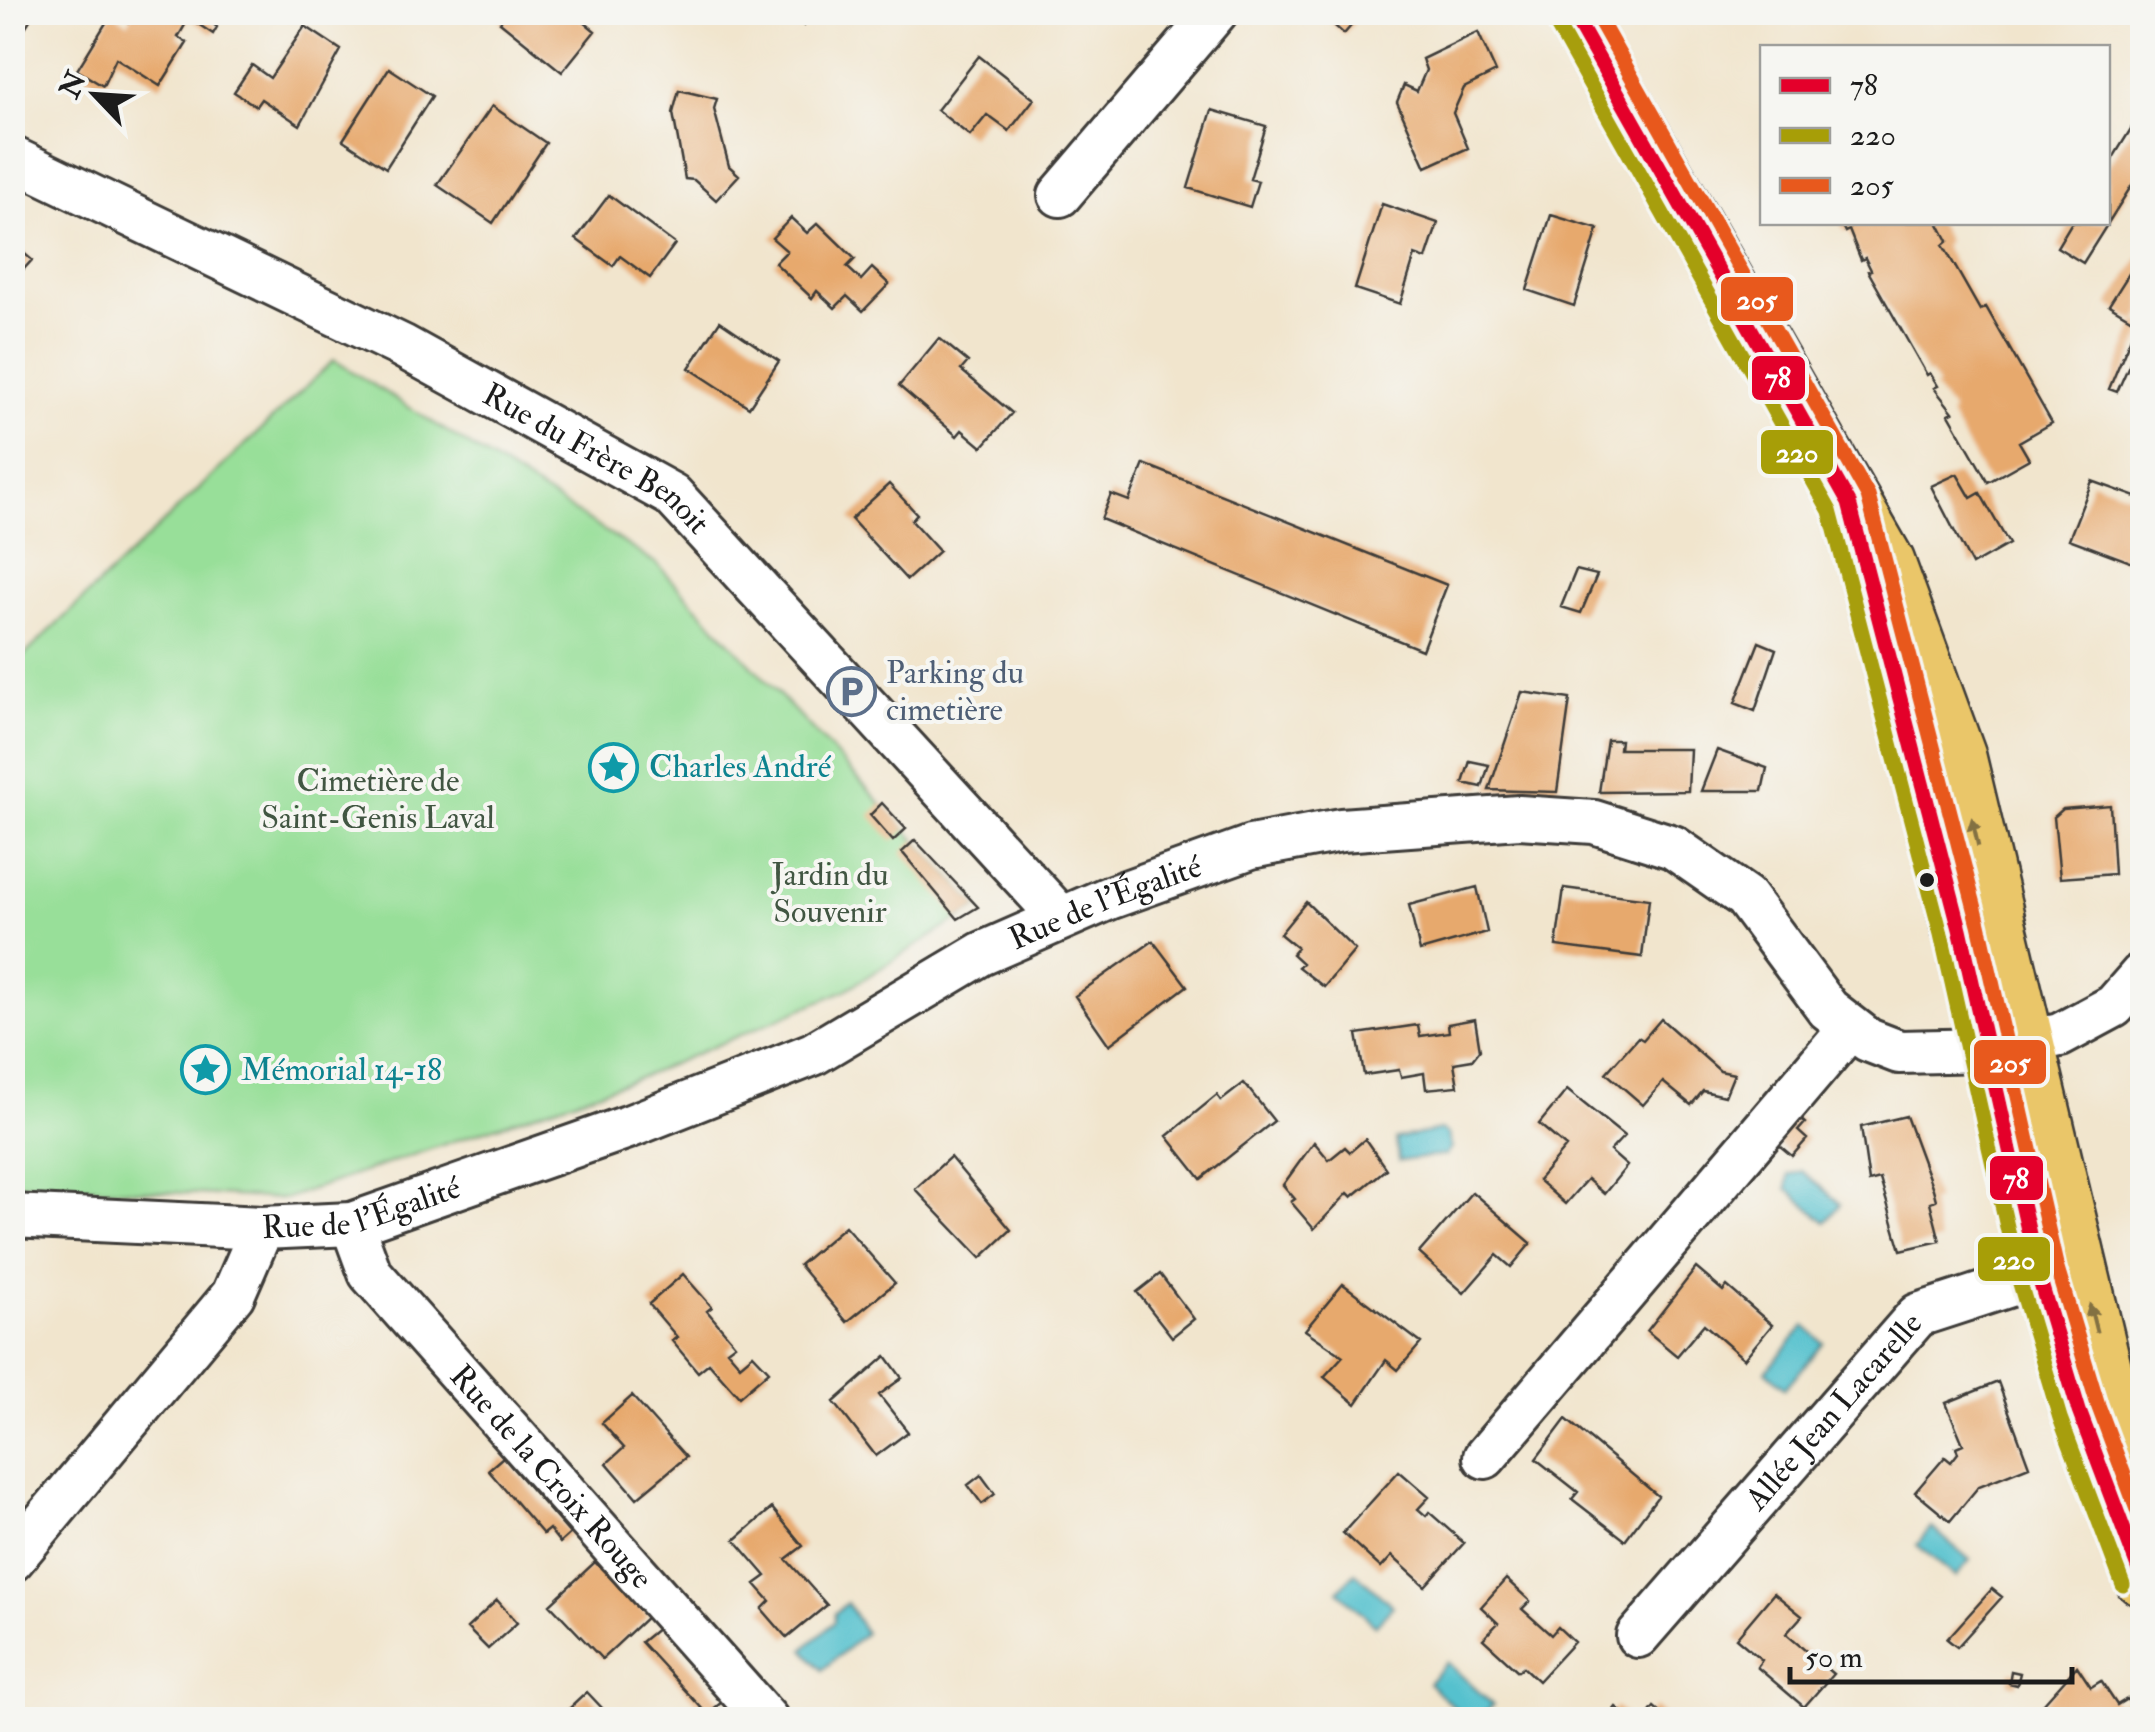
<svg xmlns="http://www.w3.org/2000/svg" width="2155" height="1732" font-family="'IM FELL Double Pica',serif">
<style>
.green{fill:#98df99;stroke:#5a7e5a;stroke-width:2.5}
.water{fill:#55c1ce;stroke:#386e75;stroke-width:2.5}
.building{fill:#e7a96d}
.lines{fill:none;stroke-linecap:round;stroke-linejoin:round}
.minor-casing{stroke:#3c3a37;stroke-width:48}
.major-casing{stroke:#3c3a37;stroke-width:60}
.minor{stroke:#fff;stroke-width:42}
.major{stroke:#eac669;stroke-width:55}
.bus-1-casing{stroke:#f6f6f2;stroke-width:22}
.bus-2-casing{stroke:#f6f6f2;stroke-width:22}
.bus-3-casing{stroke:#f6f6f2;stroke-width:22}
.bus-1{stroke:#e4002b;stroke-width:15}
.bus-2{stroke:#a79e07;stroke-width:15}
.bus-3{stroke:#e8591d;stroke-width:15}
.oneway{fill:#837142}
.bus-dot{fill:#1c1c1c;stroke:#f6f6f2;stroke-width:4}
.labels{text-anchor:middle;dominant-baseline:central;stroke-width:8;stroke-linejoin:round;paint-order:stroke}
.street-label{font-size:32px;fill:#1c1c1c;stroke:#f6f6f2}
.service-label{font-size:32px;fill:#4e5e75;stroke:#f6f6f2;text-anchor:start}
.culture-label{font-size:32px;fill:#0d838f;stroke:#f6f6f2;text-anchor:start}
.park-label{font-size:32px;fill:#415642;stroke:#f6f6f2}
.line-badge{stroke:#f6f6f2;stroke-width:4}
.badge-label{font-size:28px;text-anchor:middle;font-weight:bold;fill:#fff}
</style>
<rect width="100%" height="100%" fill="#f6f6f2"/>
<filter id="ink" filterUnits="userSpaceOnUse"><feTurbulence type="fractalNoise" baseFrequency=".01" numOctaves="2"/><feDisplacementMap in="SourceGraphic" scale="20" xChannelSelector="R" yChannelSelector="G"/><feConvolveMatrix kernelMatrix="1 2 1 2 8 2 1 2 1" color-interpolation-filters="sRGB"/></filter>
<filter id="wash" filterUnits="userSpaceOnUse"><feTurbulence type="fractalNoise" baseFrequency=".0048" numOctaves="4" result="noise"/><feDisplacementMap in="SourceGraphic" scale="40" xChannelSelector="R" yChannelSelector="G"/><feGaussianBlur stdDeviation="2.25" result="paint"/><feColorMatrix in="noise" values="0 0 0 0 0 0 0 0 0 0 0 0 0 0 0 0 0 1.4 0 .05"/><feComposite in="paint" operator="in"/></filter>
<g filter="url(#wash)">
<rect width="100%" height="100%" fill="#f1e5cd"/>
<!-- green -->
<path class="green" d="M334 360 657 564 978 907 846 990 644 1076 284 1199 13 1183V666Z"/>
<!-- water -->
<path class="water" d="M1440 1130 1448 1134 1451 1148 1446 1155 1399 1161 1395 1139Z
M1802 1171 1841 1204 1826 1222 1787 1189 1789 1175Z
M1805 1326 1824 1343 1785 1388 1766 1371Z
M1931 1527 1970 1560 1956 1577 1917 1545Z
M1355 1572 1393 1606 1375 1625 1338 1591Z
M847 1603 865 1633 822 1670 804 1649 834 1622 835 1613Z
M1447 1662 1493 1705 1479 1719H1467L1428 1683Z"/>
<g id="blocks">
<!-- building -->
<path class="building" d="M12 12H35L18 39 12 36Z
M134 12H199L217 27 213 34 189 18 178 37 187 43 160 86 116 58 103 86 77 70 112 13 128 23Z
M508 12H572L595 31 562 72 500 22Z
M789 12H816L804 26Z
M1319 12H1363L1344 34Z
M305 26 341 50 300 125 261 99 256 106 234 92 252 65 270 78Z
M1478 32 1496 72 1464 88 1453 113 1468 148 1426 167 1397 102 1404 85 1417 91 1426 70 1422 59Z
M979 56 1034 99 1009 131 987 115 970 136 937 110Z
M389 68 432 96 386 168 343 140Z
M679 90 717 99 714 109 729 166 739 175 716 200 694 180 685 179 673 113Z
M492 106 546 143 493 223 437 185Z
M1212 110 1266 126 1250 179 1258 181 1250 207 1188 188Z
M2142 111V169L2083 263 2057 247 2072 222H2108V166Z
M609 195 675 244 650 278 620 256 613 266 576 239Z
M1382 204 1438 223 1426 259 1415 255 1400 304 1355 289Z
M1551 215 1598 229 1574 306 1527 290Z
M791 218 807 233 818 223 855 259 847 267 861 280 872 268 889 284 863 311 847 296 835 308 817 291 812 298 775 263 787 251 772 238Z
M1840 222H1938L1948 241 1943 245 1980 310 1986 307 2052 423 2019 442 2029 459 1988 482 1949 414 1953 412 1934 388 1938 386 1930 373 1927 375 1868 271 1871 270 1865 258 1861 260 1849 230 1845 232Z
M12 243 32 260 12 282Z
M2142 253V313L2137 322 2109 305Z
M720 321 779 361 749 407 689 368Z
M2137 322 2142 324V336L2117 392 2109 389Z
M939 338 968 362 961 370 1012 413 982 447 962 430 957 436 899 386Z
M1144 464 1447 585 1422 650 1101 519 1111 494 1129 501Z
M1957 474 1971 498 1980 493 2009 544 1972 565 1931 486Z
M2092 481 2142 499 2141 566 2069 539Z
M889 484 917 514 911 520 939 551 907 580 851 519Z
M1576 570 1597 575 1581 613 1561 607Z
M1759 642 1776 649 1755 711 1735 703Z
M1522 692 1570 699 1557 792 1489 790Z
M1607 740H1620L1619 749H1690L1688 791 1599 792Z
M1717 750 1767 768 1762 791H1701Z
M1470 761 1489 765 1482 787 1463 783Z
M882 803 906 829 893 841 870 815Z
M2110 805 2114 874 2060 878 2054 817 2063 809Z
M915 840 964 892 978 907 958 919 902 852Z
M1477 887 1487 932 1420 951 1409 905Z
M1564 888 1649 899 1642 957 1556 946Z
M1306 902 1355 950 1324 987 1298 967 1302 963 1292 954 1297 948 1280 934Z
M1153 941 1187 986 1109 1045 1075 996Z
M1475 1019 1480 1050 1472 1060 1454 1063 1458 1086 1426 1089 1424 1073 1401 1077 1399 1070 1364 1075 1357 1034 1418 1025 1420 1036 1449 1032 1448 1024Z
M1661 1019 1720 1071 1734 1074 1725 1096 1703 1091 1691 1105 1663 1082 1643 1105 1606 1073 1638 1037 1643 1040Z
M1244 1083 1274 1121 1201 1179 1167 1136 1217 1095 1221 1101Z
M1567 1090 1624 1136 1610 1151 1627 1166 1604 1194 1587 1179 1565 1204 1538 1180 1566 1147 1539 1124Z
M1797 1116 1805 1123 1798 1131 1807 1139 1792 1156 1774 1141Z
M1906 1116 1933 1189 1936 1200 1930 1202 1940 1241 1901 1250 1880 1179 1869 1182 1861 1127Z
M1365 1139 1386 1169 1352 1197 1348 1193 1314 1229 1291 1202 1295 1199 1283 1185 1314 1142 1329 1160 1345 1147 1350 1152Z
M950 1157 1011 1230 981 1258 915 1189Z
M1472 1192 1531 1243 1511 1267 1497 1255 1464 1293 1419 1253Z
M845 1226 895 1283 847 1322 799 1265Z
M1696 1268 1723 1291 1727 1286 1772 1325 1744 1359 1704 1324 1677 1356 1647 1331Z
M683 1274 712 1307 707 1311 735 1344 727 1350 740 1365 753 1354 769 1371 739 1397 709 1363 698 1372 672 1341 677 1337 649 1304Z
M1160 1274 1194 1319 1172 1337 1137 1292Z
M1343 1284 1421 1343 1398 1370 1386 1360 1356 1404 1324 1377 1343 1356 1305 1330Z
M886 1356 902 1378 879 1395 908 1432 876 1456 834 1402Z
M1998 1382 2029 1466 1979 1486 1950 1521 1915 1492 1945 1457 1951 1462 1958 1453 1956 1447 1963 1444 1946 1403Z
M632 1396 686 1457 637 1498 607 1463 624 1448 602 1423Z
M1566 1419 1658 1496 1625 1540 1572 1499 1578 1492 1536 1459Z
M503 1457 570 1534 560 1543 549 1529 543 1534 488 1470Z
M1399 1471 1429 1497 1418 1509 1426 1516 1429 1512 1464 1543 1425 1586 1392 1556 1381 1568 1343 1533Z
M981 1475 995 1494 982 1504 968 1485Z
M772 1508 803 1546 786 1559 827 1605 787 1638 762 1609 770 1601 755 1584 766 1576 735 1540Z
M595 1562 648 1616 602 1659 550 1604Z
M1506 1579 1530 1601 1522 1609 1551 1635 1558 1627 1574 1642 1538 1681 1523 1667 1518 1671 1483 1639 1498 1623 1481 1607Z
M1992 1589 2002 1597 1957 1647 1947 1639Z
M1774 1593 1802 1616 1786 1634 1833 1674 1804 1707 1757 1667 1762 1660 1736 1638Z
M497 1600 517 1623 488 1649 467 1628Z
M658 1628 722 1702 707 1714 641 1642Z
M2077 1666 2091 1687 2101 1681 2117 1705 2127 1699 2141 1720H2054L2043 1704Z
M2011 1671 2020 1673 2017 1685 2009 1683Z
M587 1692 602 1708 589 1720H557Z
M1616 1707 1631 1720H1606Z
M1654 1707 1663 1715 1669 1720H1644Z"/>
</g>
</g>
<g filter="url(#ink)">
<use href="#blocks" fill-opacity="0" stroke="#3c3a37" stroke-width="2.5"/>
<g class="lines">
<defs>
<g id="minor">
<path id="s1" d="M12 158 402 346 672 495 1061 918"/>
<path d="M1060 195 1216 12"/>
<path id="s2" d="M12 1216 262 1228 352 1224 628 1127 813 1054 981 954 1109 898 1251 847 1341 830 1519 817 1594 822 1673 847 1745 897 1828 1009 1868 1040 1899 1052 1988 1050 2060 1035 2114 1006 2142 974"/>
<path id="s3" d="M352 1224 370 1273 767 1720"/>
<path d="M1485 1457 1850 1028"/>
<path d="M12 1560 233 1295 262 1228"/>
<path id="s4" d="M1638 1636 1918 1315 2069 1266"/>
</g>
<path id="major" d="M1572 12 1887 563 1958 757 2129 1475 2142 1514
M1896 675 1960 931
M1980 1014 2038 1274 2079 1411 2142 1578"/>
</defs>
<!-- minor casing -->
<use href="#minor" class="minor-casing"/>
<!-- major casing -->
<use href="#major" class="major-casing"/>
<!-- minor -->
<use href="#minor" class="minor"/>
<!-- major -->
<use href="#major" class="major"/>
<defs>
<path id="bus-1" d="M1572 12 1849 503 1960 929 2038 1274 2079 1411 2142 1578"/>
<path id="bus-2" d="M1555 22 1830 511 1941 934 2019 1280 2060 1418 2123 1585"/>
<path id="bus-3" d="M1595 12 1868 496 1979 924 2057 1269 2098 1405 2142 1523"/>
</defs>
<!-- bus-1 casing -->
<use href="#bus-1" class="bus-1-casing"/>
<!-- bus-2 casing -->
<use href="#bus-2" class="bus-2-casing"/>
<!-- bus-3 casing -->
<use href="#bus-3" class="bus-3-casing"/>
<!-- bus-1 -->
<use href="#bus-1" class="bus-1"/>
<!-- bus-2 -->
<use href="#bus-2" class="bus-2"/>
<!-- bus-3 -->
<use href="#bus-3" class="bus-3"/>
</g>
<!-- one-way arrows -->
<defs><path id="oneway-solid" d="M-6-.8H1V-3.2L6.5 0L1 3.2V.8H-6Z" transform="scale(2.5)"/></defs>
<g class="oneway">
<use href="#oneway-solid" transform="translate(1975 832) rotate(-103)"/>
<use href="#oneway-solid" transform="translate(2093 1318) rotate(-104)"/>
</g>
</g>
<!-- icons -->
<defs>
<symbol id="parking-ring" viewBox="-11 -11 22 22"><circle r="9.5" fill="#f6f6f2" stroke="#5c6f8a" stroke-width="1.5"/><path d="M-3.5-5.5H1a3.5 3.5 0 0 1 0 7H-1V5.5H-3.5ZM-1-3.4V-.6H.8a1.4 1.4 0 0 0 0-2.8Z" fill="#5c6f8a"/></symbol>
<symbol id="sight-ring" viewBox="-11 -11 22 22"><circle r="9.5" fill="#f6f6f2" stroke="#0f9aa8" stroke-width="1.5"/><path d="M0-6L1.8-2.2L6-1.7L2.9 1.2L3.7 5.4L0 3.3L-3.7 5.4L-2.9 1.2L-6-1.7L-1.8-2.2Z" fill="#0f9aa8"/></symbol>
</defs>
<g fill-rule="evenodd">
<use href="#parking-ring" x="824" y="664" width="55" height="55"/>
<use href="#sight-ring" x="586" y="740" width="55" height="55"/>
<use href="#sight-ring" x="178" y="1042" width="55" height="55"/>
</g>
<!-- markers -->
<circle class="bus-dot" cx="1927" cy="880" r="9"/>
<g class="labels">
<!-- street labels -->
<g class="street-label">
<text stroke="none"><textPath href="#s1" startOffset="658">Rue du Frère Benoit</textPath></text>
<text stroke="none"><textPath href="#s2" startOffset="1162">Rue de l'Égalité</textPath></text>
<text stroke="none"><textPath href="#s2" startOffset="352">Rue de l'Égalité</textPath></text>
<text stroke="none"><textPath href="#s4" startOffset="298">Allée Jean Lacarelle</textPath></text>
<text stroke="none"><textPath href="#s3" startOffset="325">Rue de la Croix Rouge</textPath></text>
</g>
<!-- service labels -->
<g class="service-label">
<text x="886" y="673">Parking du<tspan x="886" dy="37">cimetière</tspan></text>
</g>
<!-- culture labels -->
<g class="culture-label">
<text x="649" y="767">Charles André</text>
<text x="241" y="1070">Mémorial 14-18</text>
</g>
<!-- park labels -->
<g class="park-label">
<text x="378" y="781">Cimetière de<tspan x="378" dy="37">Saint-Genis Laval</tspan></text>
<text x="830" y="875">Jardin du<tspan x="830" dy="37">Souvenir</tspan></text>
</g>
</g>
<g class="line-badge">
<rect x="1719" y="275" width="76" height="48" rx="10" fill="#e8591d"/>
<rect x="1750" y="354" width="57" height="48" rx="10" fill="#e4002b"/>
<rect x="1759" y="428" width="76" height="48" rx="10" fill="#a79e07"/>
<rect x="1972" y="1038" width="76" height="48" rx="10" fill="#e8591d"/>
<rect x="1988" y="1154" width="57" height="48" rx="10" fill="#e4002b"/>
<rect x="1976" y="1235" width="76" height="48" rx="10" fill="#a79e07"/>
</g>
<g class="badge-label">
<text x="1757" y="309">205</text>
<text x="1778" y="387">78</text>
<text x="1797" y="462">220</text>
<text x="2010" y="1072">205</text>
<text x="2016" y="1188">78</text>
<text x="2014" y="1269">220</text>
</g>
<!-- margin -->
<rect width="2155" height="1732" fill="none" stroke="#f6f6f2" stroke-width="50"/>
<!-- legend -->
<rect x="1760" y="45" width="350" height="180" fill="#f6f6f2" stroke="#9f9f9c" stroke-width="2.5"/>
<rect x="1780" y="78" width="50" height="15" fill="#e4002b" stroke="#9f9f9c" stroke-width="2.5"/>
<text x="1850" y="95" font-size="30" fill="#1c1c1c">78</text>
<rect x="1780" y="128" width="50" height="15" fill="#a79e07" stroke="#9f9f9c" stroke-width="2.5"/>
<text x="1850" y="145" font-size="30" fill="#1c1c1c">220</text>
<rect x="1780" y="178" width="50" height="15" fill="#e8591d" stroke="#9f9f9c" stroke-width="2.5"/>
<text x="1850" y="195" font-size="30" fill="#1c1c1c">205</text>
<!-- north arrow -->
<g transform="translate(95 95) rotate(295)" stroke="#f6f6f2" stroke-width="8" paint-order="stroke">
<path d="M0-8L18 38L0 25L-18 38Z" fill="#1c1c1c"/>
<text y="-15" font-size="28" font-weight="bold" text-anchor="middle" fill="#1c1c1c">N</text>
</g>
<!-- scale -->
<path d="M1790 1667v15h282v-15" fill="none" stroke="#1c1c1c" stroke-width="5"/>
<text x="1805" y="1667" font-size="30" fill="#1c1c1c" stroke="#f6f6f2" stroke-width="8" paint-order="stroke">50 m</text>
</svg>
